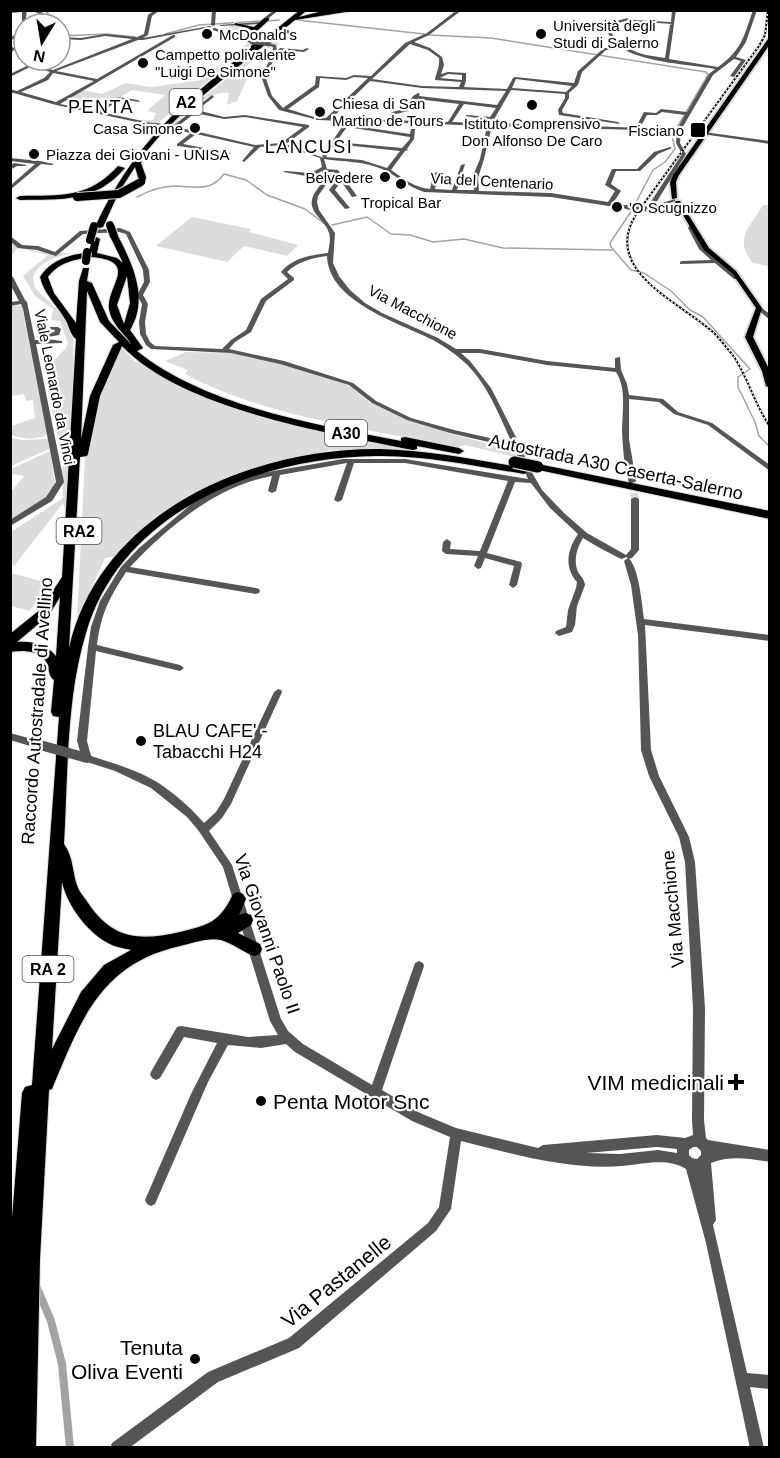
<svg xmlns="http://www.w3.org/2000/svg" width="780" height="1458" font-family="Arial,sans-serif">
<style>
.green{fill:#dcdcdc}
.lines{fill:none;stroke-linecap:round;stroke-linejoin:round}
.stream{stroke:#a3a3a3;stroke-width:1.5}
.canal{stroke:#a3a3a3;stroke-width:8}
.minor-tunnel{stroke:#d9d9d9;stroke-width:8;stroke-dasharray:8 4;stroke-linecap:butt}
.major-casing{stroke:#dbdbdb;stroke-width:4}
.highway-casing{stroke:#dbdbdb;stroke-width:2}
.minor{fill:#555;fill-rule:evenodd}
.major{fill:#000;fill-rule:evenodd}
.highway{fill:#000;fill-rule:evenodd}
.rail-casing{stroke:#000;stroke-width:2}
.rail{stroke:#fff;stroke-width:1.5;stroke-dasharray:2;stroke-linecap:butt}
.highway-bridge-far1-casing{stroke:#dbdbdb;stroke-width:10;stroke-linecap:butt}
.highway-bridge-casing{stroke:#dbdbdb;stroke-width:14;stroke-linecap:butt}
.minor-bridge-far2{stroke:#555;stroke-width:4.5}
.minor-bridge-far1{stroke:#555;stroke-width:5}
.minor-bridge{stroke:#555;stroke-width:10}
.highway-bridge-far1{stroke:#000;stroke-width:8}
.highway-bridge{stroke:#000;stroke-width:11}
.poi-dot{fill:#000;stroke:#fff;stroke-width:2}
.labels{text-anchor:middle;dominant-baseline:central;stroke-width:4.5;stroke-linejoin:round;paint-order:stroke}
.far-poi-label{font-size:15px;fill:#000;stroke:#fff;text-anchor:start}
.far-street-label{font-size:15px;fill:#000;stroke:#fff}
.shield{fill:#fff;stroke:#4c4c4c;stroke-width:1.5}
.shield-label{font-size:16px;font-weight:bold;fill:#000}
.far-quarter-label{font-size:18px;letter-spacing:1.5px;fill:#000;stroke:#fff}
.street-label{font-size:18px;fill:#000;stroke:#fff}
.poi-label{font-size:18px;fill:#000;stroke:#fff;text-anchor:start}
.near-poi-label{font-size:21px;fill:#000;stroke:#fff;text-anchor:end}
.near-street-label{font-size:21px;fill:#000;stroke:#fff}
</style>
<rect width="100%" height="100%" fill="#fff"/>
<!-- green -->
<path class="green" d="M233 25 248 26 261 36 157 124 135 120H153L156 113 147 111 165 95 132 90 108 104 102 103 106 99 101 98 89 105 64 99 82 90 102 94 126 83 151 87 202 80 249 42 226 31V28Z
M278 36V46C261 47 253 61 242 70L243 76 248 77 237 101 227 105 229 93C208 90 186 113 172 127L169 126Z
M763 205H769V273L767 266 753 263C733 239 750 227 763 205Z
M192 217 251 229 249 232 298 245 287 256 244 246 227 262 156 246Z
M10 240C24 253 53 253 72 253 56 257 40 261 33 277L35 288 66 318 73 335 75 415 67 519 63 503 14 566 11 563V532L63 498 62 458 44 371 66 348 68 343 60 321 51 320 53 309 35 296 23 276 48 255 18 248 11 256Z
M18 305 22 306 47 435C35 440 22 439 11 435V426L35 418 33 400 26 401 24 394 11 396V306Z
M122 348 135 362H139L169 380 229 406 289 423 419 452 329 450 325 453C233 470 181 491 113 557L105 558 77 620 85 457C91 443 91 430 94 415 96 398 111 360 122 348Z
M186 352 232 353 262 358 334 379 350 386 369 402 401 417 452 434 513 450 519 458 465 445 458 447C372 430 262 416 185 374L188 370 165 361Z
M11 438 23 440 48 439 49 449 11 466Z
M50 451 55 485 44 499 11 521 10 493 24 476 11 474V469Z
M11 573 48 583 30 611 11 606Z"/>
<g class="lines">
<!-- stream -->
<path class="stream" d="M43 10 48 13 45 24
M297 20 424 34
M268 21 279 20
M165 34 199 25 259 21
M429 35 491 38 706 72 708 75 672 136 675 149 665 162 653 170 634 206
M60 36 107 34 134 37
M137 197C148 191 162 186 175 186 195 186 210 193 224 174L246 180 267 195 305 209 325 224
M632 210 610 243 611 247 631 270 644 273 671 291 690 310 703 317 750 369 738 377V387L755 422 759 436 770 447
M332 225 367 217 391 234 410 235 433 242 464 239 503 248 612 250"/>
<!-- canal -->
<path class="canal" d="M37 1288 51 1321 62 1364 70 1448"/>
<!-- minor-tunnel -->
<path class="minor-tunnel" d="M632 481 635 499"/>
<defs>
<path id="major" d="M768 39 770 44 679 175 676 182 677 198 672 199 670 182 673 175Z
M676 201H680L709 248 736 271 762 308 753 337 770 371V388L766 386 762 371 745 337 756 308 732 273 704 250 675 202Z"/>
<path id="highway" d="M300 10H307L299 17 323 11H352L295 20 189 107 162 133 145 153 141 163 146 177 145 182 141 184 137 182 138 177 135 167 119 192 103 227 96 229 95 227C133 145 181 103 251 48V46L259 38V36L248 28 235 25V23L254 27 265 18H269V20L258 30 264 34 265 38Z
M118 166 125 168C95 203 62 199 20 200L16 198 20 196C61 195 88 199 118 166Z
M111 234 118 236C133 265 149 299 130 330L143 348 137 351C205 406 316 425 401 441V438L405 437 459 448 464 451 459 454 417 446V449L413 450C329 433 183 410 122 346L100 396 88 454 87 456 80 457 69 648C100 512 251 448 379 449 428 450 476 460 524 468L529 471 524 474C475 466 425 455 376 456 260 457 121 511 86 633 66 698 68 776 64 844 74 858 72 873 78 888 80 893 85 898 88 903 113 940 140 941 180 932 209 925 220 922 233 894L238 892 243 894 246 899 239 915 245 913 251 915 253 920 251 925 238 933 260 944 262 949 260 954 254 956C243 952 232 943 221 940 208 937 193 943 180 946 100 964 81 1020 52 1089L49 1090 40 1259 36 1448H10V1243L22 1093 25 1087 32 1085 59 717 53 716 51 712 54 680C49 676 50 674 48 667 44 650 25 650 10 652V634L41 609 62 577 76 339C70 335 69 325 65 319 56 304 44 294 40 277 51 260 69 254 89 253L92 239 96 237 100 239 97 253 117 258 123 263 110 236ZM93 257C140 262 106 286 109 309 111 324 124 333 132 345L109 321 92 283 87 281 89 268H83L79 281 76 323 54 293 48 277C59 262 76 259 93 257ZM127 276 130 303 124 324 117 305ZM87 291 100 322 119 342 113 345 90 396 81 439ZM60 597 56 656C46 644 32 641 17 642L49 615ZM62 882C67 905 87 932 108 943 114 947 124 948 131 950L104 965 81 992 52 1049Z
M538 464 770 511V519L534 469V465Z"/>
</defs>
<!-- major casing -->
<use href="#major" class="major-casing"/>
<!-- highway casing -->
<use href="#highway" class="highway-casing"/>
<!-- minor -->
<path class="minor" d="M27 10 24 32 10 41V38L22 30V12L10 13V11Z
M30 10C37 10 43 11 47 17L43 24H39L43 17 42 15Z
M155 10H160L152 16 148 35 143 38 210 26 212 27 143 40H138L56 71 97 79 173 35H175V37L60 104 96 111 118 97 138 100 140 102 121 99 101 112 156 124V126L56 105 10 92V89L17 91 44 78 50 72 32 66 10 77V74L31 64 53 70 132 39 105 36 81 40 60 39V37L81 38 105 34 137 37 144 34 148 15ZM53 73 94 81 56 102 21 92 48 80Z
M212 10H216L215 25 213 26 211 25Z
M274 10H279L261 24 221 26 219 25 259 22Z
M457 10H462L429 35 414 42 430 48 442 57 444 65 441 74 448 72 466 73V81L464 87 507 89 513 78 515 77 574 83 578 71 604 48 620 47 611 38 606 30 608 23 628 18 629 20 611 25 610 30 614 37 625 46 644 45 646 46 628 48C640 55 652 56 665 58L670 25 672 24 630 21 632 20 671 22 672 10H676L669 59 718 67C742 50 744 36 753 10H757L746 42 736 57 746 60 734 77 730 76 741 61 734 59 713 75 681 130 680 143 686 154 656 203 659 204 675 199V201L665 205V208H685L688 210 687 211 658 212 650 208 652 207 650 203 682 154 676 143 677 131 492 126 484 159 478 178 479 191 551 193 608 202 615 191 605 185 612 169H637L654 152 670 147 672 148 658 154 640 171H616L611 184 621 191 613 203 630 206V208L628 209 551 197 424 192C408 187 397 176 382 169 364 161 343 162 324 159L327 169 338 170 357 196 352 197 341 181 335 190 350 208 345 209 329 190 338 178 334 172H328L330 179 318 196 317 202 319 210 335 233 333 263 339 276 350 290 365 303 382 313 438 338 456 349H480L547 361 615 368V358L620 357 621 370 627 384 629 395 663 399 678 412 712 423 770 465V471L708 425 674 414 659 402 629 399V439L636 481 632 483H629C624 467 623 448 622 432 622 412 627 389 616 372L547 365 480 353H461L470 361 491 388 521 447 529 467 542 490 564 513 587 533 626 555 631 549V499L635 497 639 499V550L632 558 629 559 626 557 622 559 619 558 598 547 583 538C577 548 573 561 578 572 581 577 584 578 585 585L577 606 575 625 572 632 559 636 555 633 556 631 566 627 568 610 576 588 577 582C564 567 567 550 578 534L550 508 531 483 515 482 487 553 521 562 522 564 517 585 513 588 509 585 514 566 485 558 481 568 478 569 474 566 478 556 446 554 442 551 443 542 447 539 451 542 450 549 480 551 508 481 405 463H354L342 500 338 502 334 500 347 463 280 475 276 491 272 493 268 491 272 476C216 486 168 527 130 567L256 588 259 589 260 591 259 593 256 594 126 572C109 599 101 613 97 645L180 665 184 668 180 671 96 651 87 741 91 756C113 763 137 770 157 782 174 793 191 808 204 823L216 812 224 799 274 692 278 689 281 690 282 692 231 804 222 818 209 831 232 865 281 1019 288 1031 303 1044 372 1085 414 966 415 963 419 961 423 963 424 966 382 1090 420 1113 456 1128 538 1148 543 1145 657 1135 685 1138 693 1135 692 1120 693 1008 685 862 679 837 649 776 641 750 638 635 631 585 624 561 628 558C639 566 642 605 644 619L770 635V641L645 625 651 750 659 776 689 837 695 862 705 1008 704 1120 706 1138 708 1140 770 1150V1162C749 1159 731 1155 711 1163L716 1220 713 1225 747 1373 770 1375V1389L750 1387 764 1448H750L706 1243 686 1169C668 1157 642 1164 622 1166 567 1170 514 1154 461 1141L451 1209 436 1231 299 1348 218 1382 129 1448H110L112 1443 208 1372 289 1338 428 1223 439 1207 450 1137 412 1121 295 1052 286 1044 261 1048 228 1045 208 1082 155 1204 151 1206 147 1204 145 1200 191 1094 217 1043 184 1037 160 1078 156 1080 152 1078 150 1074 152 1070 177 1027 181 1026 248 1037 278 1035 270 1021 223 867 198 830 187 817 151 788 115 771 84 761 82 758 77 741 88 647 91 627 100 601 121 567 139 548 194 502 227 484 262 473 343 459H405L528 479 514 448 450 433 407 420 372 403 349 385 280 364 231 353 151 349 146 345 140 334 139 322 142 304 137 295 144 282 143 270 126 234 119 232 83 234 56 256 37 250 18 248 10 241V236L22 245 38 246 55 252 80 231 120 228 130 232 149 270 150 282 143 295 148 304 145 322 146 334 150 342 155 346 222 349 231 340 246 330 261 299 288 279 281 272C292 258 311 255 328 253 329 246 331 240 329 233 326 221 309 213 312 200 313 192 321 186 324 179L322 171 312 177 283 172 285 171 311 173 322 167 320 158 282 145 260 147 244 162 242 161 254 147 196 134 183 144 231 153 229 154 179 146H177V144L191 133 167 128V126H173L212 95 214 97 197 110 224 117 245 115 309 125V127L286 144 324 158 322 156 342 127 339 125 344 124 346 121 317 120 315 119 317 118H326L368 78 354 77 346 80 320 78 319 87 288 109 314 117V119L279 110 268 96 261 76 272 56 273 47 268 45V43L276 45 277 51 280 48 303 50 307 48 309 49 304 52 281 50 275 58 265 76 272 96 283 108 315 85 316 76 346 78 354 75 371 76 405 43 427 33ZM410 44 428 50 439 58C440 67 436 73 435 80L461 82 459 87 422 86 372 79ZM623 49C648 63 687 64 715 69L709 74 687 112 661 109 656 113 644 112 637 125 641 126 647 115H657L662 112 685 115 677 129 492 123 511 90 565 94V98L558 110 559 115 620 124 618 122 563 113 562 110 569 98V93L578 85 582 72 606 50ZM448 74 462 75V80L440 78ZM516 79 572 86 566 92 512 88ZM370 81 422 88 506 91 497 105 419 96 420 94 418 93 413 96 404 109 392 112 387 120 332 118ZM417 99 459 104 448 122 391 120 396 114 408 111ZM464 104 496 108 490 117 467 115 465 116 489 120 488 123 452 122ZM195 113 224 119 245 117 303 127 281 143 255 145 177 127ZM350 121 487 126 480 159 472 178 474 190H457L465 164 461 165 452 190 435 189 439 172 434 173 430 189C415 188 403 178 391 170L405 151 408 150 407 149 414 139 415 129H411L410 134 348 125ZM347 127 410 137V139L402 148 336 142ZM335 144 400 151 387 168 362 160 326 157ZM327 256C328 302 400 323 433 340 444 346 454 353 463 361 487 382 499 415 512 443L454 430 411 418 376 401 353 383 284 361 229 349 235 342 251 332 266 301 294 280V278L287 272C298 261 313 258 327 256ZM657 1147 677 1149V1153L658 1150 620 1154 586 1153ZM693 1147H697L701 1151V1155L697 1159 692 1158 689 1155V1150Z
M55 22 56 24H45Z
M213 28H215L254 42 251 43 213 30Z
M10 45 15 49 10 54Z
M704 132 770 141V144L702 134V133Z
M10 158 40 161 54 164 52 165 41 164 10 190V186L35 164 10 161Z
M14 163 27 165 25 166H17L10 170V166Z
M690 225 695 226 694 228 703 247 738 277V279H734L715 263 680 264V262L682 261 711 260 699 249 688 228Z
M10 275 13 277 25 300 27 302 35 340H38L37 330 42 319 47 320 43 330V334L54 332 55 330 50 329V327H58L61 329 59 335 48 337 47 339 62 341V343L36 344 64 482 52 501 10 526V520L46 497 56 482 23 309 21 304 10 306V302L19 301 10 284Z
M759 306 770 314V320L757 309 756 308Z
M10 733 43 742 45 745 43 748 40 749 10 740Z"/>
<!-- major -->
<use href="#major" class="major"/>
<!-- highway -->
<use href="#highway" class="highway"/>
<defs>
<path id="rail" d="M768 10 765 35 759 46 637 213C599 270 680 302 714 333 720 339 726 347 732 354 748 376 754 404 770 427"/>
</defs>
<!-- rail casing -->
<use href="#rail" class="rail-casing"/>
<!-- rail -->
<use href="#rail" class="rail"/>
<defs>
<path id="highway-bridge-far1" d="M77 197 119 194 141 182
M110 225 114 236
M90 240 94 226
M86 261 87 252"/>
<path id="highway-bridge" d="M514 462 538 467"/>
</defs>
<!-- highway-bridge-far1 casing -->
<use href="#highway-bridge-far1" class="highway-bridge-far1-casing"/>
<!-- highway-bridge casing -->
<use href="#highway-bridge" class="highway-bridge-casing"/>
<!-- minor-bridge-far2 -->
<path class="minor-bridge-far2" d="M252 42 269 44
M154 125 169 127"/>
<!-- minor-bridge-far1 -->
<path class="minor-bridge-far1" d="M628 207 647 209"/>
<!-- minor-bridge -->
<path class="minor-bridge" d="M40 745 87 758"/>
<!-- highway-bridge-far1 -->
<use href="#highway-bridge-far1" class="highway-bridge-far1"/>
<!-- highway-bridge -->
<use href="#highway-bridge" class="highway-bridge"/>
</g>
<!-- markers -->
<g class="poi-dot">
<circle cx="207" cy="34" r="6"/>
<circle cx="541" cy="34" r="6"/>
<circle cx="143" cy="63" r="6"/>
<circle cx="532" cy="105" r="6"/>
<circle cx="320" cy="112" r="6"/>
<circle cx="195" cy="128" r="6"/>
<rect x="690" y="122" width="16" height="16" rx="3"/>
<circle cx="34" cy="154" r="6"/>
<circle cx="385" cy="177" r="6"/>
<circle cx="401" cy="184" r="6"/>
<circle cx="617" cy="207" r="6"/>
<circle cx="141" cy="741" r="6"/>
<path d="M733 1073h6v6h6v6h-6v6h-6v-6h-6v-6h6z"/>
<circle cx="261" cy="1101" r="6"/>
<circle cx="195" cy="1359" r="6"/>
</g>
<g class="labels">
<!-- far-poi labels -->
<g class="far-poi-label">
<text x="553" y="25">Università degli<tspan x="553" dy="17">Studi di Salerno</tspan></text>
<text x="219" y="34">McDonald's</text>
<text x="155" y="54">Campetto polivalente<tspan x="155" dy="17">"Luigi De Simone"</tspan></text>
<text x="332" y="103">Chiesa di San<tspan x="332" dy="17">Martino de Tours</tspan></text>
<text x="532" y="123" text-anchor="middle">Istituto Comprensivo<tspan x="532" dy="17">Don Alfonso De Caro</tspan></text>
<text x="183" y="128" text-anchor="end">Casa Simone</text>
<text x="684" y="130" text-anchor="end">Fisciano</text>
<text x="46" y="154">Piazza dei Giovani - UNISA</text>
<text x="373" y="177" text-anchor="end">Belvedere</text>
<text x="401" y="202" text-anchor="middle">Tropical Bar</text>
<text x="629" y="207">'O Scugnizzo</text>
</g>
<!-- far-street labels -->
<g class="far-street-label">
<text transform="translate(492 181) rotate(3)">Via del Centenario</text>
<text transform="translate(413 312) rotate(28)">Via Macchione</text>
<text transform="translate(55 387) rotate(79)">Viale Leonardo da Vinci</text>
</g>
<!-- shield labels -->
<g class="shield">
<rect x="169.5" y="89" width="33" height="26" rx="4.5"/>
<rect x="325" y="420" width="42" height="26" rx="4.5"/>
<rect x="56.5" y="518" width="45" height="26" rx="4.5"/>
<rect x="22.5" y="956" width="51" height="26" rx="4.5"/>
</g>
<g class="shield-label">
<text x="186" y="102">A2</text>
<text x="346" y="433">A30</text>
<text x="79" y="531">RA2</text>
<text x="48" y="969">RA 2</text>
</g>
<!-- far-quarter labels -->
<g class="far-quarter-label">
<text x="101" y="107">PENTA</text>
<text x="309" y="147">LANCUSI</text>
</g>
<!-- street labels -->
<g class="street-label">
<text transform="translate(616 467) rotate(12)">Autostrada A30 Caserta-Salerno</text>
<text transform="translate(37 711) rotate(-86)">Raccordo Autostradale di Avellino</text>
<text transform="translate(673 909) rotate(-95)">Via Macchione</text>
<text transform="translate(267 934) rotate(71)">Via Giovanni Paolo II</text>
</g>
<!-- poi labels -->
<g class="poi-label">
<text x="153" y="731">BLAU CAFE' -<tspan x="153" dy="21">Tabacchi H24</tspan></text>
</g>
<!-- near-poi labels -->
<g class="near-poi-label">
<text x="724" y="1082">VIM medicinali</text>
<text x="273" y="1101" text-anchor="start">Penta Motor Snc</text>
<text x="183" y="1347">Tenuta<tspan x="183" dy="24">Oliva Eventi</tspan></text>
</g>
<!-- near-street labels -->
<g class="near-street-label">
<text transform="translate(336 1281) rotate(-39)">Via Pastanelle</text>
</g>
</g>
<!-- border -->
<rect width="780" height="1458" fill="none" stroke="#000000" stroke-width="24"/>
<!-- north arrow -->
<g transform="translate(42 42) rotate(191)"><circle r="28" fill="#ffffff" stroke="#999999" stroke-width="1.5"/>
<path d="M0-4.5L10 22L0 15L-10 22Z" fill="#000000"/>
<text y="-9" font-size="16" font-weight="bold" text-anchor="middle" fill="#000000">N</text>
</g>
</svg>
